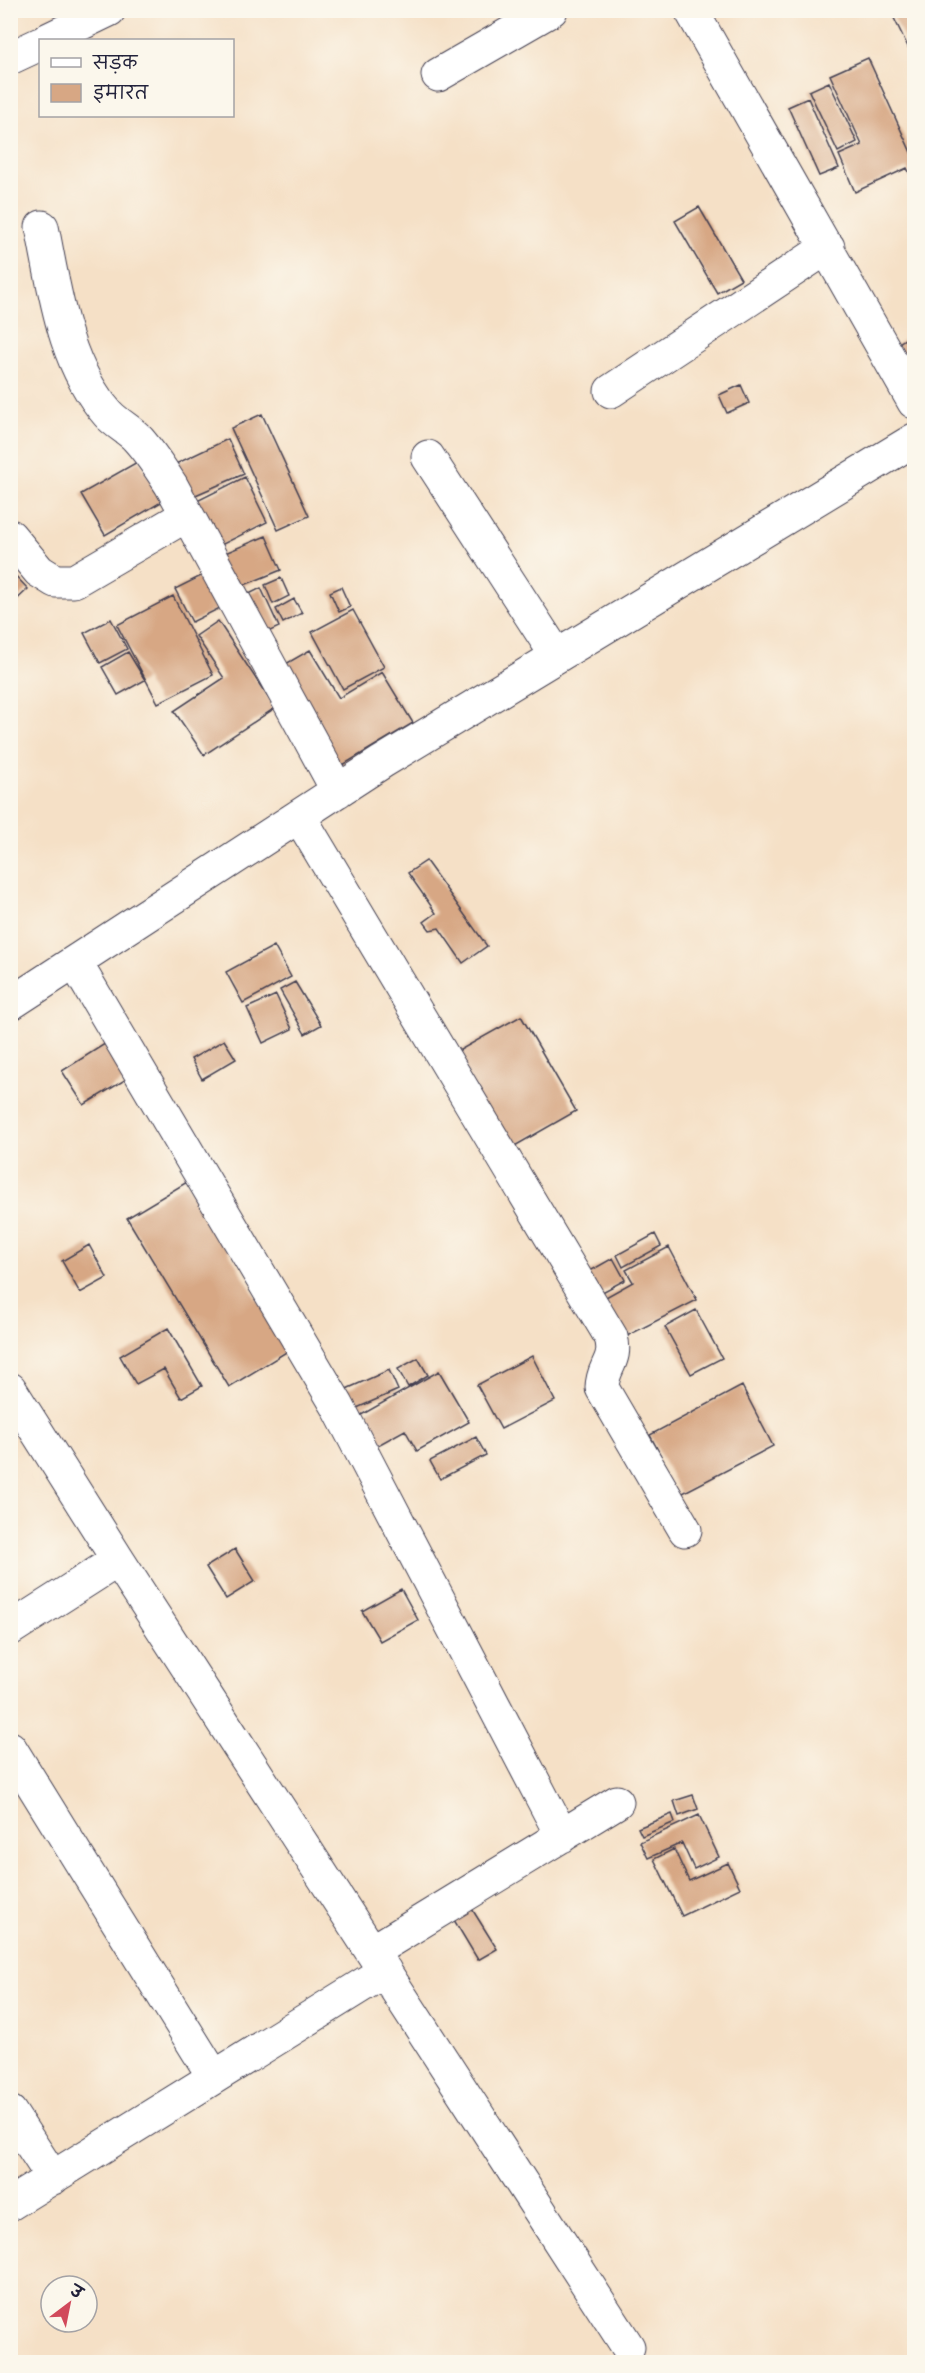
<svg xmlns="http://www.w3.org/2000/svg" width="925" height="2373" font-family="Delius,'Playpen Sans Deva',sans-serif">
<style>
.building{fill:#d7a784}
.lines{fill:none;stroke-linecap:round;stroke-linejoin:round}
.minor-casing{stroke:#423e50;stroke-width:35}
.minor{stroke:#fff;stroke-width:33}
</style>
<rect width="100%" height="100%" fill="#fbf7ec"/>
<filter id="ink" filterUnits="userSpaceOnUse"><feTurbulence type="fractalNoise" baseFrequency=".0167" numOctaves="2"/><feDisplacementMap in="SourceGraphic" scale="12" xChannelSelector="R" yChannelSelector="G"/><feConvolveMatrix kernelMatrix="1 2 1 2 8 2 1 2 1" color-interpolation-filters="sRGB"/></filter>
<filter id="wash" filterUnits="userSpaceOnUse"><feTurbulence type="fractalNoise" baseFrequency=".008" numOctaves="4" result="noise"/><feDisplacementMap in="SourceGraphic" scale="24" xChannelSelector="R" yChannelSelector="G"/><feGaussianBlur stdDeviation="1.35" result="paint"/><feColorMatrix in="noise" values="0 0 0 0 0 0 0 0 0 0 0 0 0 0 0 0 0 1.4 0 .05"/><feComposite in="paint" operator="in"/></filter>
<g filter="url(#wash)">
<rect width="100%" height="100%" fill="#f5e0c6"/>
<g id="blocks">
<!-- building -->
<path class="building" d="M890 10H914V59Z
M868 58 914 159V183L907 168 855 192 839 155 862 145 830 75Z
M829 82 857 142 838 152 809 91Z
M808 98 839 168 819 176 788 107Z
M699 207 741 279 717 293 675 221Z
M914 333V373L896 345Z
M741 385 749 403 727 413 719 395Z
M262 414 309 516 278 530 231 428Z
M228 439 244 474 184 500 165 469Z
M139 461 163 501 105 535 81 494Z
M245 477 267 522 211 550 189 505Z
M266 536 281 570 232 590 218 556Z
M10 570 28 589 10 606Z
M203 575 220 608 192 622 175 589Z
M281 578 289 596 273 604 265 585Z
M341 587 350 607 339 612 330 592Z
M261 588 279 627 259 636 239 599Z
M173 596 213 675 158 703 117 625Z
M294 599 302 613 283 623 276 609Z
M353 610 384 667 343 689 312 632Z
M111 619 127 649 100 663 84 633Z
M218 621 275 708 204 755 174 711 224 678 196 636Z
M310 650 339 698 382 672 413 723 331 772 277 669Z
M128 652 145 680 118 695 102 667Z
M426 861 487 946 463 963 439 928 430 930 424 922 436 913 408 873Z
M274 946 291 977 243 1003 226 972Z
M295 982 321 1025 305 1034 280 990Z
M276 995 292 1029 263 1043 247 1008Z
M521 1016 576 1111 506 1151 451 1055Z
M111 1040 133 1075 84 1105 62 1071Z
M224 1040 236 1059 202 1079 191 1059Z
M187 1182 288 1351 229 1387 127 1218Z
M655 1234 661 1246 623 1267 617 1255Z
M89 1245 107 1278 80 1293 62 1261Z
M669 1247 697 1300 625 1337 604 1298 633 1282 626 1270Z
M613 1258 625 1280 595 1296 583 1275Z
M696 1310 722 1358 691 1374 665 1327Z
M168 1328 202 1386 181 1398 164 1369 136 1384 120 1356Z
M532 1356 555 1401 501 1429 477 1385Z
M418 1358 428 1375 408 1387 398 1369Z
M389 1370 398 1390 350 1411 342 1391Z
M439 1371 469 1422 417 1451 405 1430 371 1449 354 1419Z
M742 1386 773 1446 681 1494 650 1435Z
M476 1437 486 1455 440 1479 430 1461Z
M235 1549 255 1581 226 1599 206 1567Z
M401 1589 418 1620 380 1641 362 1611Z
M693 1795 698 1809 679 1816 674 1801Z
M672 1814 675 1822 642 1836 638 1828Z
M699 1815 719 1857 694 1869 682 1843 648 1858 640 1842Z
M674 1849 689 1881 728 1863 740 1888 682 1916 654 1859Z
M472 1909 497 1949 478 1960 454 1920Z"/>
</g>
</g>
<g filter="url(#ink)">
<use href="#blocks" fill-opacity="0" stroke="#423e50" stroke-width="1.5"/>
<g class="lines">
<defs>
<path id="minor" d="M691 10 914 402
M47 40 109 10
M10 58 40 44
M438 75 551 10
M42 227C55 291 63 363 108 414 116 423 128 429 136 437 150 452 160 468 171 485L338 791
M611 391 828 247
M428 457 557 656
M10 536 39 571 55 581H74L187 515
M299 816 611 1337C618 1361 602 1366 602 1388L685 1530
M75 962 337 1405 562 1836
M10 1004 382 762 914 440
M10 1389 118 1560 628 2347
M10 1629 118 1560
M10 1748 214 2077
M373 1951 617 1802
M10 2112 53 2178
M10 2204 385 1971"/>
</defs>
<!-- minor casing -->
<use href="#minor" class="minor-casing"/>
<!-- minor -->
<use href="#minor" class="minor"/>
</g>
</g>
<!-- margin -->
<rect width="925" height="2373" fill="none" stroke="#fbf7ec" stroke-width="36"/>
<!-- legend -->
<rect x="39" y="39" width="195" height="78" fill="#fbf7ec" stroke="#a4a2a5" stroke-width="1.5"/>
<rect x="51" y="58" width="30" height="9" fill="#ffffff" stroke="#a4a2a5" stroke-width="1.5"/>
<text x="93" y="69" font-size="18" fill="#22223b">सड़क</text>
<rect x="51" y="84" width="30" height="18" fill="#d7a784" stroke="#a4a2a5" stroke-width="1.5"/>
<text x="93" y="99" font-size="18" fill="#22223b">इमारत</text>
<!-- north arrow -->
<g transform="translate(69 2304) rotate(32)"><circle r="28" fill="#fbf7ec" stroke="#a4a2a5" stroke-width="1.5"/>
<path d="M0-4.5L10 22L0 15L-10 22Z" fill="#d1495b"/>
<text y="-9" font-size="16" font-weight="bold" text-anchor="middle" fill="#22223b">उ</text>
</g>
</svg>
